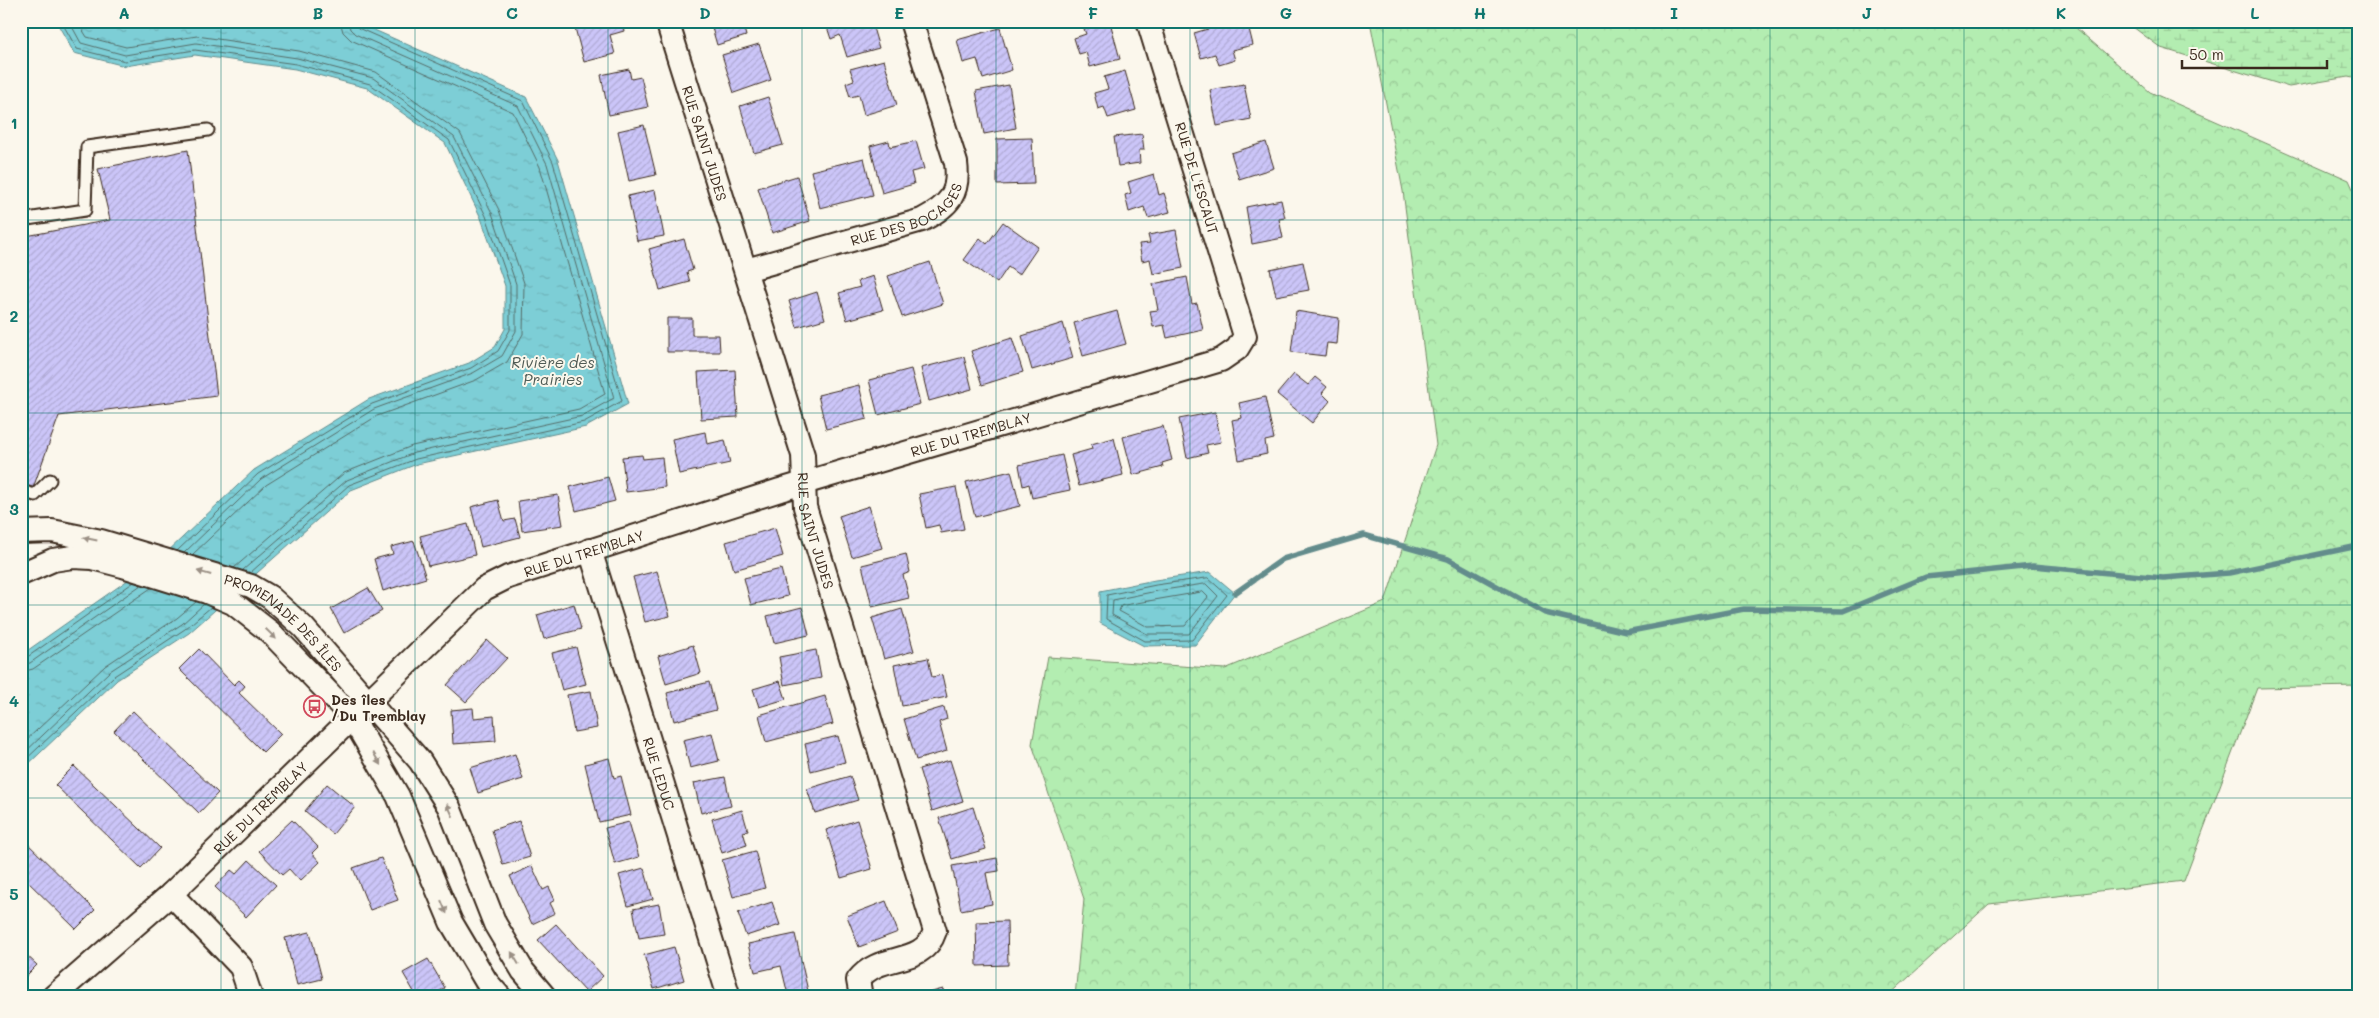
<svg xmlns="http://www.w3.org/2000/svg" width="2379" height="1018" font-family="Mali,sans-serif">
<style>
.forest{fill:url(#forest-crowns);stroke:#778c68}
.wetland{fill:url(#wetland-marsh);stroke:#778c68}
.water{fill:url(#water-ripples);stroke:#638c8c}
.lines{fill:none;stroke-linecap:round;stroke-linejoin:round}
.shore{stroke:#556c68;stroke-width:1}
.stream{stroke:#638c8c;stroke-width:5.5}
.building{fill:url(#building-hatch);stroke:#3b2a1e}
.lane-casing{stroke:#3b2a1e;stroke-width:15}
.street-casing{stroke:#3b2a1e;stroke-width:26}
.lane{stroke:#fbf7ec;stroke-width:11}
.street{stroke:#fbf7ec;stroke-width:22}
.oneway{fill:#9b9085}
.grid{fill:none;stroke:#0f766e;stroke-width:1;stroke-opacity:0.55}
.labels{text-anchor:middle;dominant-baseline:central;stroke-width:4;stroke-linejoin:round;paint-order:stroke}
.street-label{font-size:14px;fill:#3b2a1e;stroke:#fbf7ec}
.poi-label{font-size:14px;font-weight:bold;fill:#3b2a1e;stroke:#fbf7ec;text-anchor:start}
.water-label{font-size:15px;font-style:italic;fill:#4f5b55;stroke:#fbf7ec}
.neatline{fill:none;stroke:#0f766e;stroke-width:2}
.grid-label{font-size:16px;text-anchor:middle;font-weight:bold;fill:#0f766e}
</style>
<defs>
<pattern id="forest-crowns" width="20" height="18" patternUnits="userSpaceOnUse" patternTransform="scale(1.25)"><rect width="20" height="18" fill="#b3edb1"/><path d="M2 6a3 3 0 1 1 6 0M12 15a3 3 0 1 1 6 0" fill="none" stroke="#9bcb98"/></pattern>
<pattern id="wetland-marsh" width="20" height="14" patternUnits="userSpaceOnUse" patternTransform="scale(1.25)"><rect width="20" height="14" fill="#b3edb1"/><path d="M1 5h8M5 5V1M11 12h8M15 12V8" fill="none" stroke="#9bcb98"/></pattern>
<pattern id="water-ripples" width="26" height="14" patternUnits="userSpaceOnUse" patternTransform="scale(1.25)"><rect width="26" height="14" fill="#7dced6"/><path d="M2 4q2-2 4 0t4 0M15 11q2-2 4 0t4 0" fill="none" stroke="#6db1b7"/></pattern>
<pattern id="building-hatch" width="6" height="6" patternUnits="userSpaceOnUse" patternTransform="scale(1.25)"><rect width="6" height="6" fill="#cbc5f8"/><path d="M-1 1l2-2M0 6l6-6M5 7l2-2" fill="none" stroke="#afa9d4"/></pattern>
</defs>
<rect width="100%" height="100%" fill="#fbf7ec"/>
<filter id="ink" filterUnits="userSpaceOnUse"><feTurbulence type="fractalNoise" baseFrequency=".02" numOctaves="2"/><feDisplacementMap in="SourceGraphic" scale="10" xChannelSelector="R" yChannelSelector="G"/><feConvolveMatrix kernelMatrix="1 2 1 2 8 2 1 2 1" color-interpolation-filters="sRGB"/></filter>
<g filter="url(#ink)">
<!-- forest -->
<path class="forest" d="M1370 21H2068L2150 92 2349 180 2358 200V686L2257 688 2184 881 1989 904 1887 997H1075L1084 899 1032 744 1048 657 1225 669 1385 602 1436 445 1403 191Z"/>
<!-- wetland -->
<path class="wetland" d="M2125 21H2358V79L2348 77 2289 87 2161 48Z"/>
<!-- water -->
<path class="water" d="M56 21H354L526 97 558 160 628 404 586 427 417 464 351 490 189 633 117 680 21 771V655L165 554 254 470 369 399 469 363 495 347 505 329V286L481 218 445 143 367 88 295 69 195 55 125 66 74 53Z
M1210 572 1235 593 1195 645 1144 646 1100 623V591L1155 580Z"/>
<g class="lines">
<!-- shore -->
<path class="shore" d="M61 21 77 49 125 61 195 50 296 64 370 84 449 140 486 216 510 285V330L498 351 471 368 372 404 258 474 177 551
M69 21 81 43 125 55 196 43 297 58 373 78 454 137 492 213 516 284V331L502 356 473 373 374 409 261 479 184 553
M77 21 87 37 126 47 197 36 299 51 376 72 460 133 499 210 524 283 523 334 507 362 476 380 377 416 266 485 192 555
M234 568 344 473 412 446 579 409 605 394 540 167 513 112 351 40 343 32 340 21
M243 570 347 480 414 453 582 416 614 398 547 164 518 106 355 34 350 29 348 21
M250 573 349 485 416 459 584 422 622 401 553 162 523 101 358 28 354 21
M1208 578 1227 595 1192 640 1145 641 1106 619 1107 595 1156 585Z
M1206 584 1218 596 1189 634H1147L1112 615 1113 600 1157 591Z
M1203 592 1208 597 1185 626 1148 627 1119 611 1121 606Z
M21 659 26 658 134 582
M21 665 30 663 141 585
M21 672 33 669 151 588
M21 745 105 666 177 618 196 602
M21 756 110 671 182 624 204 604
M21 764 114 676 185 629 211 607"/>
<!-- stream -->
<path class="stream" d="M1235 593 1283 559 1364 535 1448 559 1545 613 1626 632 1744 609 1843 611 1926 577 2033 566 2163 578 2229 573 2358 546"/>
</g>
<!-- building -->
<path class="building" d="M583 21H622L624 31 610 35 615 54 584 62 574 24Z
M710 21H742L746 36 717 45Z
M825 21H871L879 48 847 57 840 35 831 39Z
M1235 21H1247L1253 45 1232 50 1235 60 1219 65 1215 54 1201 58 1194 33Z
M1110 22 1120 59 1090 67 1086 52 1079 54 1074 38 1086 34 1084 29Z
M1000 28 1012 70 983 79 977 59 963 63 957 40Z
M759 44 771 80 734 93 722 55Z
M884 60 897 105 864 115 859 95 850 97 846 83 854 80 850 69Z
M629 69 631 79 641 77 648 107 609 115 601 75Z
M1125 71 1136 110 1108 118 1104 107 1098 109 1094 93 1108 89 1104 77Z
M1244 84 1251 119 1217 126 1210 90Z
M1009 85 1016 128 984 134 976 91Z
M768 97 783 145 754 153 740 106Z
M644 125 656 175 629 181 618 131Z
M1142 134 1144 150H1139L1140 163 1118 166 1114 137Z
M1032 138 1034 184 997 185V139Z
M889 141 890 147 916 141 924 169 911 172 914 184 882 193 870 146Z
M1266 142 1274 168 1239 179 1231 153Z
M188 150 217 396 59 416 33 488 21 484V237L110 220 98 169Z
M864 158 873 195 820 208 811 171Z
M1154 174 1159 195 1164 193 1170 212 1148 218 1144 207 1129 212 1125 195 1131 193 1128 182Z
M797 176 810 221 772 233 758 188Z
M655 190 664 236 637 241 628 196Z
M1281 200 1285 218 1279 219 1283 238 1252 244 1246 207Z
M1003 222 1038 247 1019 275 1008 267 997 283 964 260 980 238 987 244Z
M1176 230 1183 268 1153 274 1150 259 1142 261 1139 244 1150 243 1148 235Z
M684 239 693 270 687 272 690 282 660 290 649 249Z
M930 262 943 304 902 317 888 276Z
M1303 262 1309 290 1276 296 1270 269Z
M873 276 883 310 847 320 839 293 860 287 858 281Z
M1187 277 1192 304 1197 303 1203 330 1167 338 1164 325 1153 327 1150 311 1158 310 1153 284Z
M817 292 825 319 797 327 789 301Z
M1117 311 1126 344 1083 356 1074 323Z
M1296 311 1339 318 1337 344 1327 343 1325 356 1291 352Z
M667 318H692V335H719L720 352H667Z
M1063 323 1073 358 1032 370 1022 336Z
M1012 338 1023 372 982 385 971 351Z
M964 357 972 389 929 401 921 368Z
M911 369 920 404 878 415 869 380Z
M735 370 738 417 701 419 698 372Z
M1294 374 1308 385 1315 377 1327 387 1322 393 1330 401 1312 423 1277 394Z
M859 385 867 419 826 429 818 395Z
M1265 397 1274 439 1265 441 1267 454 1239 460 1232 420 1242 418 1239 403Z
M1215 412 1221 442 1206 445 1208 453 1187 458 1179 419Z
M1163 426 1172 460 1162 463 1163 467 1133 475 1123 437Z
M705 432 707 444 725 440 730 463 679 474 672 439Z
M1114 438 1123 475 1079 486 1071 455 1092 449 1091 444Z
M642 455 643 459 662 457 665 487 626 492 622 457Z
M1062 455 1070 490 1032 498 1029 484 1023 486 1019 465Z
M1011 471 1020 506 975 517 966 482Z
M608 477 615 501 576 511 570 487Z
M956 487 964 529 941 533 939 525 926 528 919 494Z
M558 495 563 525 522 531 518 501Z
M498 500 504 521 515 519 520 537 481 547 471 507Z
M869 506 882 548 852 557 839 516Z
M468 524 475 555 428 566 420 536Z
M775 528 783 556 734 570 726 542Z
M414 541 426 578 383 591 374 559 393 554 391 547Z
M906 554 910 572 903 575 909 598 872 607 862 565Z
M781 569 788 596 751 605 744 578Z
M657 571 670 616 645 622 633 577Z
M368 588 382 611 344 633 331 609Z
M574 604 581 629 544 639 537 615Z
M802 607 809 635 774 643 767 616Z
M902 609 914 651 884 659 872 618Z
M487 640 507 658 466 702 447 685Z
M693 645 701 673 666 684 658 656Z
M576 647 586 684 562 690 552 653Z
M199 649 234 685 239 680 245 686 239 693 281 734 263 752 179 669Z
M816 650 821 678 784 685 779 657Z
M928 658 932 677 942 675 947 697 902 706 894 665Z
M780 681 786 699 759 707 753 689Z
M709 682 716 710 674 721 667 693Z
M591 691 597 728 574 732 567 695Z
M825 696 833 724 766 742 759 715Z
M944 707 947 719 939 722 947 751 916 760 904 719Z
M473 708 474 718 494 716 496 741 453 744 451 710Z
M133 711 218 793 199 813 114 731Z
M712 733 719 761 690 768 683 740Z
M838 736 845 762 811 771 805 744Z
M515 754 523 779 478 793 470 768Z
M609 758 614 778 621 776 631 815 599 822 585 764Z
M950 760 963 801 932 811 919 769Z
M74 766 160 848 141 868 55 785Z
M850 776 858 800 815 813 807 789Z
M725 777 731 806 701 813 694 783Z
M327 784 355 807 333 834 305 811Z
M973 807 986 849 952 859 939 818Z
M742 810 748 831 743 832 747 845 722 853 712 819Z
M292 820 318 847 312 853 320 862 300 881 289 869 282 875 259 851Z
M857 820 872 869 841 878 826 830Z
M519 821 530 857 503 865 492 830Z
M629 822 639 857 615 864 605 828Z
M21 837 95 910 76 929 21 875Z
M755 851 765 888 733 897 722 860Z
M381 858 398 900 370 910 353 868Z
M997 858 999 871 986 873 992 904 961 910 952 866Z
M249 860 276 885 246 917 215 887 231 870 236 874Z
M532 866 543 890 549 887 555 900 550 903 555 913 532 924 510 876Z
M644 868 653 899 628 906 619 875Z
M886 901 898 932 859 947 847 916Z
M772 902 780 925 746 936 738 913Z
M659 904 664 934 639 938 633 909Z
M1007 921 1008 965 977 966 976 922Z
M556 924 603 976 586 992 538 940Z
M310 932 322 979 297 985 285 938Z
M795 934 808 991 788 995 781 966 755 972 748 944Z
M674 947 684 980 654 989 644 955Z
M21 950 37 965 21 981Z
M428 959 445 988 429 997H417L403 973Z
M943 989 945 997H913Z
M688 990 690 997H660Z
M327 991 329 997H303V996Z"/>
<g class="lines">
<defs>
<path id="lane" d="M21 220 85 210 87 147 208 130
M21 491 35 495 50 480"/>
<g id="street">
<path id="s1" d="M667 21 803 455 805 507 935 931C923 968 880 951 858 980L861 997"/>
<path id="s2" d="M746 270 922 220C949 206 960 194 956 163L911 21"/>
<path id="s3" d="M21 532 52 531 101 541 251 586 270 597 303 627 420 761 449 807 495 924 523 971 545 997"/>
<path id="s4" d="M590 550 729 997"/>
<path d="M21 574 53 560 73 557 92 558 123 566 207 592 233 603 270 632 352 717 398 796 451 922 486 981 500 997"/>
<path d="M171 894 241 967 251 997"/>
<path id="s5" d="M53 997 171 894 484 589 508 577 780 490 1221 360 1237 349 1245 336 1148 21"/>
</g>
</defs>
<!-- lane casing -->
<use href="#lane" class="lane-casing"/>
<!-- street casing -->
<use href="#street" class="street-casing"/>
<!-- lane -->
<use href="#lane" class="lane"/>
<!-- street -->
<use href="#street" class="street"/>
</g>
<!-- one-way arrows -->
<defs><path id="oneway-solid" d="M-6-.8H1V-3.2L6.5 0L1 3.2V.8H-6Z" transform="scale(1.25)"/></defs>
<g class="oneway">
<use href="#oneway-solid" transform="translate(90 539) rotate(-168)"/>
<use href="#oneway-solid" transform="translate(204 573) rotate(-164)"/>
<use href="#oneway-solid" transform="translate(271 634) rotate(44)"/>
<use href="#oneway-solid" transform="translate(377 759) rotate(60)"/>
<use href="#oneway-solid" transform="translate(450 810) rotate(-115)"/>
<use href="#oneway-solid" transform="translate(444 907) rotate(67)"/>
<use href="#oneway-solid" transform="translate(515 958) rotate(-121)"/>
</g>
</g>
<!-- grid -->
<path class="grid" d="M221 21V997M415 21V997M608 21V997M802 21V997M996 21V997M1190 21V997M1383 21V997M1577 21V997M1770 21V997M1964 21V997M2158 21V997M21 220H2358M21 413H2358M21 605H2358M21 798H2358"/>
<!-- icons -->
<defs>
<symbol id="bus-ring" viewBox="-11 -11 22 22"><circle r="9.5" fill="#fbf7ec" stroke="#d1495b" stroke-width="1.5"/><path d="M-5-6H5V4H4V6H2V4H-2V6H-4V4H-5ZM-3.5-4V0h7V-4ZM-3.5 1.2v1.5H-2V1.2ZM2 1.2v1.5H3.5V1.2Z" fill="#d1495b"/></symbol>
</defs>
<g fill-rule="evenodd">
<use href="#bus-ring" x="302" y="694" width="25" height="25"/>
</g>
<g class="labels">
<!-- street labels -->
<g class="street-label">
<text stroke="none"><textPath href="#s1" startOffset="128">RUE SAINT JUDES</textPath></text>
<text transform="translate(1197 178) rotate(73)">RUE DE L'ESCAUT</text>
<text stroke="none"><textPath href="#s2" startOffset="172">RUE DES BOCAGES</textPath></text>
<text stroke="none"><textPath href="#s5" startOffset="1105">RUE DU TREMBLAY</textPath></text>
<text stroke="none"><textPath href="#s1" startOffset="532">RUE SAINT JUDES</textPath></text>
<text stroke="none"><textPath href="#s5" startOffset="700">RUE DU TREMBLAY</textPath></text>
<text stroke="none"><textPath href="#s3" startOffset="285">PROMENADE DES ÎLES</textPath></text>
<text stroke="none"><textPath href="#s4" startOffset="234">RUE LEDUC</textPath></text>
<text stroke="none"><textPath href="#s5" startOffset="281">RUE DU TREMBLAY</textPath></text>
</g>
<!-- poi labels -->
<g class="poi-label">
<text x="331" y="699">Des îles<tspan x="331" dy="16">/Du Tremblay</tspan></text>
</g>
<!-- water labels -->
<g class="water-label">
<text x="553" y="362">Rivière des<tspan x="553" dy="17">Prairies</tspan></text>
</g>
</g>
<!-- margin -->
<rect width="2379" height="1018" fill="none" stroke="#fbf7ec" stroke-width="55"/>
<!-- scale -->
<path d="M2182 60v8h145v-8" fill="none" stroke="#3b2a1e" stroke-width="2.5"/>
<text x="2189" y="60" font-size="15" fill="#3b2a1e" stroke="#fbf7ec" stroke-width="4" paint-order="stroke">50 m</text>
<rect x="28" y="28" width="2324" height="962" class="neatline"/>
<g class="grid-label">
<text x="124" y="19">A</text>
<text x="318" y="19">B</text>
<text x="512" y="19">C</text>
<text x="705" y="19">D</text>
<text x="899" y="19">E</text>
<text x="1093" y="19">F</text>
<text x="1286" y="19">G</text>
<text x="1480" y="19">H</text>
<text x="1674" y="19">I</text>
<text x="1867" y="19">J</text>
<text x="2061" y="19">K</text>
<text x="2255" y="19">L</text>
<text x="14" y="129">1</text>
<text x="14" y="322">2</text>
<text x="14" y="515">3</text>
<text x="14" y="707">4</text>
<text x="14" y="900">5</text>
</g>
</svg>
